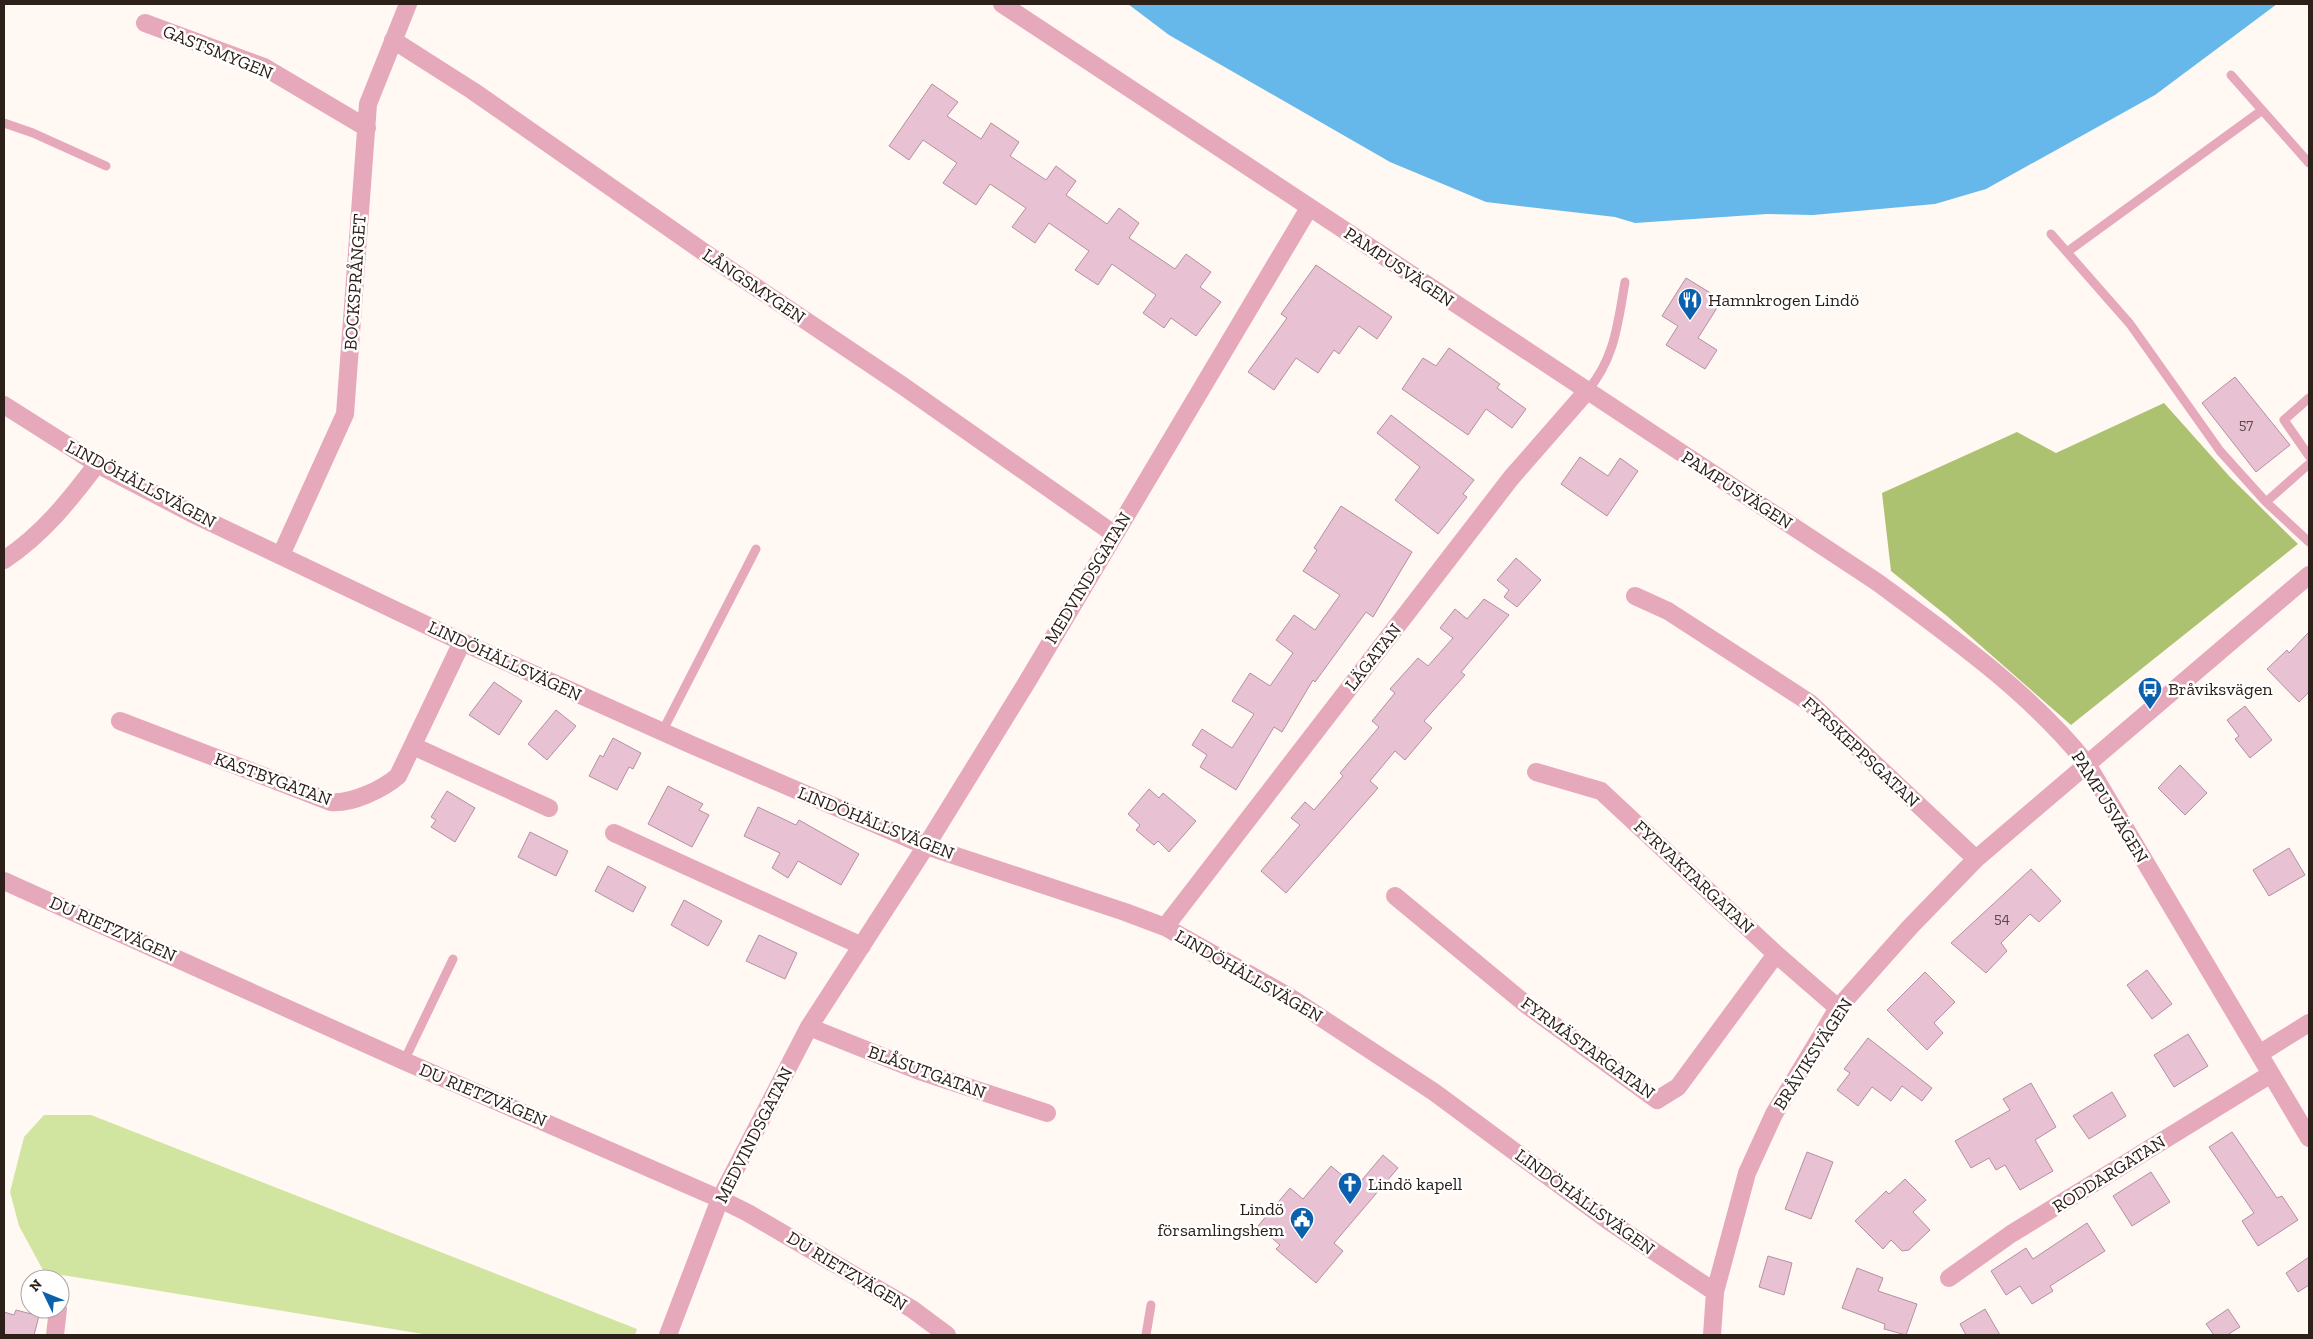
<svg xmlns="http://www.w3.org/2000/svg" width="2313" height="1339" font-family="'Zilla Slab',serif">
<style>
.green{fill:#d2e5a0}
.forest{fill:#adc270}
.water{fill:#66b8eb}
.building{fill:#e8c1d3;stroke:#b490a1}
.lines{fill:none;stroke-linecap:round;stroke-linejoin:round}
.service{stroke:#e6a8bb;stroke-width:9}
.minor{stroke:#e6a8bb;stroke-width:18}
.labels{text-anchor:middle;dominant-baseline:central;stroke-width:5;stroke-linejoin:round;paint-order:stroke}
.number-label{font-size:15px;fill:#5c4847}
.street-label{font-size:18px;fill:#2d2018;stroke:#fff}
.poi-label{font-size:18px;fill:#2d2018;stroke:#fff;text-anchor:start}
</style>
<rect width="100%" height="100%" fill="#fff8f3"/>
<!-- green -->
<path class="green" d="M44 1115H91L637 1329 635 1335H429L44 1272 19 1226 10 1192 24 1137Z"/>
<!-- forest -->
<path class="forest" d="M2164 403 2230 477 2298 544 2071 725 1947 616 1891 571 1882 493 2017 432 2056 453Z"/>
<!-- water -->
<path class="water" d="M1128 4H2277L2155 95 1986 189 1935 204 1813 215 1767 214 1635 223 1615 217 1486 202 1390 162 1169 35Z"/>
<!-- building -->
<path class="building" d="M932 84 958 102 947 116 981 139 991 123 1019 142 1010 156 1046 180 1056 166 1076 181 1066 195 1107 224 1119 208 1139 223 1129 238 1175 269 1186 254 1211 272 1200 287 1221 302 1196 336 1171 318 1164 328 1143 313 1156 295 1112 264 1098 285 1075 270 1089 251 1049 223 1035 243 1012 227 1026 208 990 184 976 205 943 183 957 163 923 140 909 160 889 146Z
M1316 265 1392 317 1377 339 1359 326 1339 354 1334 350 1318 373 1296 358 1274 390 1248 372 1287 318 1281 314Z
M1686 278 1722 300 1698 338 1717 350 1705 369 1666 345 1678 326 1662 316Z
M1449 348 1500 384 1497 388 1526 409 1512 428 1486 409 1468 435 1402 389 1423 358 1436 366Z
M2235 377 2290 445 2256 472 2202 403Z
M1391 415 1474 480 1463 494 1467 497 1438 534 1395 500 1420 467 1377 433Z
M1580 457 1608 476 1620 458 1638 471 1607 516 1561 484Z
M1341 506 1412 552 1373 617 1366 612 1315 682 1313 680 1282 732 1274 727 1236 790 1200 767 1207 755 1192 745 1202 729 1232 748 1254 714 1232 701 1250 673 1270 686 1293 653 1276 640 1294 615 1315 630 1340 595 1303 571 1317 550 1314 548Z
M1516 558 1541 580 1517 607 1504 597 1509 590 1497 580Z
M1484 599 1509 615 1461 672 1465 675 1424 721 1432 728 1405 760 1395 751 1370 781 1378 788 1286 893 1261 871 1300 825 1291 818 1305 802 1314 810 1343 776 1340 773 1379 727 1372 721 1395 693 1390 689 1418 658 1428 666 1453 638 1440 628 1455 609 1467 619Z
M2309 632V692L2299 702 2267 669 2287 650 2289 653Z
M494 682 522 701 499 735 469 715Z
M2245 706 2272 740 2250 758 2235 739 2239 736 2227 720Z
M556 710 576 726 547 760 528 744Z
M613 738 641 753 633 769 629 767 617 790 589 776 600 755 603 757Z
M2180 765 2207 793 2185 815 2158 788Z
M668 786 703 804 699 810 709 815 692 847 648 824Z
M1149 789 1159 798 1163 793 1196 821 1169 852 1158 841 1154 845 1136 830 1140 825 1128 814Z
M447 791 475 808 455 842 431 827 436 820 431 817Z
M758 807 796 825 799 820 859 854 841 885 798 861 788 878 772 868 780 853 744 836Z
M530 832 568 851 556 876 518 857Z
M2289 848 2305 875 2269 896 2253 870Z
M608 866 646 887 633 912 595 891Z
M2031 869 2061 901 2039 922 2030 914 2001 943 2007 951 1986 973 1951 943Z
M684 900 722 921 708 946 671 925Z
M759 935 797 953 785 979 746 961Z
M2147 970 2172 1004 2152 1019 2127 985Z
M1925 972 1955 1002 1934 1023 1943 1033 1927 1050 1887 1010Z
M2188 1034 2208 1066 2174 1087 2154 1055Z
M1868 1038 1932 1088 1922 1101 1902 1086 1891 1101 1872 1087 1858 1106 1837 1090 1850 1073 1844 1069Z
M2031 1083 2056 1127 2035 1140 2053 1171 2020 1190 2005 1165 1996 1170 1989 1158 1971 1168 1955 1141 2010 1110 2003 1099Z
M2112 1092 2126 1116 2089 1139 2073 1116Z
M2232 1132 2277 1198 2282 1196 2298 1220 2258 1246 2242 1221 2254 1213 2209 1147Z
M1807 1152 1833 1162 1811 1219 1785 1209Z
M1383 1155 1398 1168 1334 1243 1343 1251 1316 1283 1276 1249 1280 1245 1258 1226 1290 1188 1303 1199 1331 1166 1356 1187Z
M2151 1172 2170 1202 2132 1226 2113 1196Z
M1905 1179 1926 1200 1913 1212 1930 1230 1909 1250 1902 1251 1891 1240 1883 1249 1855 1221 1886 1191 1889 1194Z
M2087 1223 2105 1251 2050 1286 2053 1291 2032 1304 2020 1286 2006 1295 1991 1271 2026 1248 2033 1259Z
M1768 1256 1792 1263 1784 1295 1759 1287Z
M2309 1257V1285L2298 1292 2286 1273Z
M1857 1268 1883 1278 1878 1291 1917 1304 1906 1335 1884 1329 1885 1324 1842 1308Z
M1985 1309 2000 1335H1966L1960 1324Z
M2228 1309 2240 1327 2227 1335H2214L2206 1324Z
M16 1310 39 1316 34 1335H4V1312L14 1315Z"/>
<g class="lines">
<!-- service -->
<path class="service" d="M2231 75 2309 163
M4 123 33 133 106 166
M2051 234 2130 324 2220 451 2266 502 2309 542
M2067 252 2261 111
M1587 391C1615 359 1618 322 1625 282
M2309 398 2284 420 2309 456
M2266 502 2309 464
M662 732 756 549
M404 1061 453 959
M1146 1335 1151 1305"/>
<!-- minor -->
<path class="minor" d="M1002 4 1877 582C1949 635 2031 693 2087 764L2309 1138
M145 23 264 67 367 128
M393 40 473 91 708 255 903 386 1114 534
M4 405 97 464 191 513 462 642 692 745 926 846 1125 912 1165 927 1288 996 1434 1092 1610 1222 1715 1292
M281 555 345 414 368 104 408 4
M4 560C43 534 69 501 97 464
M1635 596 1668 611 1810 703 1976 859
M120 721 331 802C352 804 383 789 398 776L462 642
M413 746 549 808
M1536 772 1601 791 1776 954 1838 1008
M614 833 862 946
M4 881 404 1061 720 1199 748 1213 912 1309 947 1335
M1395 896 1528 1006 1657 1100 1678 1087 1776 954
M1165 927 1511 478 1587 391
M809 1027 919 1071 1047 1113
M2259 1054 2309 1023
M1949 1278 2011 1234 2271 1074
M55 1335 58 1309
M668 1335 720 1199 809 1027 926 846 1027 682 1309 208
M1712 1335 1715 1292 1747 1173 1774 1114 1838 1008 1910 927 1976 859 2309 575"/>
</g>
<!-- icons -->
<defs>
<symbol id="restaurant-pin" viewBox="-11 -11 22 30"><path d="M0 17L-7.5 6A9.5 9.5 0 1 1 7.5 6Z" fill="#0b60ae" stroke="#fff"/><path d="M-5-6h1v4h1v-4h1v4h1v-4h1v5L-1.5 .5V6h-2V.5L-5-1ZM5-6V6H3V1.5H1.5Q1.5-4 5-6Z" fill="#fff"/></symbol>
<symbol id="bus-pin" viewBox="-11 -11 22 30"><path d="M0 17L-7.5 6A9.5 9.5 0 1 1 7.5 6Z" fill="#0b60ae" stroke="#fff"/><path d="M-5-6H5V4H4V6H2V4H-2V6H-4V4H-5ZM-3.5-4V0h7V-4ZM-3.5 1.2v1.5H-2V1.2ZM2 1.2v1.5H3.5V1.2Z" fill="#fff"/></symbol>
<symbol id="church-pin" viewBox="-11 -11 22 30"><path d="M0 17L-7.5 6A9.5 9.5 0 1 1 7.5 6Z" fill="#0b60ae" stroke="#fff"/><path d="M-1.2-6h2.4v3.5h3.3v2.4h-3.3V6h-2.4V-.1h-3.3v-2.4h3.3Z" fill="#fff"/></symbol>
<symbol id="civic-pin" viewBox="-11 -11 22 30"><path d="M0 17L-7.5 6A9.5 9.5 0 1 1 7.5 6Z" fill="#0b60ae" stroke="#fff"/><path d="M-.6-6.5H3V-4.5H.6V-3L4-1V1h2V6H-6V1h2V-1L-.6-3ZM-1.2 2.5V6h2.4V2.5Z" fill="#fff"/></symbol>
</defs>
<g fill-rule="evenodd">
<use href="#restaurant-pin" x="1676" y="286" width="28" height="38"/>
<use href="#bus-pin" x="2136" y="675" width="28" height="38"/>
<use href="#church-pin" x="1336" y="1170" width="28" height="38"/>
<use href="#civic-pin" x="1288" y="1205" width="28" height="38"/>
</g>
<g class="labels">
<!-- number labels -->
<g class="number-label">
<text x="2246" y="424">57</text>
<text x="2002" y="918">54</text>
</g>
<!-- street labels -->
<g class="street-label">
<text transform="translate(218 52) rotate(22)">GASTSMYGEN</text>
<text transform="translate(1399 267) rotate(34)">PAMPUSVÄGEN</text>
<text transform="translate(355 282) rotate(-86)">BOCKSPRÅNGET</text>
<text transform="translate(754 286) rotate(34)">LÅNGSMYGEN</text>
<text transform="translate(141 484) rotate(28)">LINDÖHÄLLSVÄGEN</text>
<text transform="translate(1737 490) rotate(33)">PAMPUSVÄGEN</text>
<text transform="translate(1088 578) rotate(-59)">MEDVINDSGATAN</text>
<text transform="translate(1373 657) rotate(-52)">LÄGATAN</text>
<text transform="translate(505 661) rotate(25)">LINDÖHÄLLSVÄGEN</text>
<text transform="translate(1861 752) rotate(43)">FYRSKEPPSGATAN</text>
<text transform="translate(273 779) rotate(20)">KASTBYGATAN</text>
<text transform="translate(2110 807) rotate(58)">PAMPUSVÄGEN</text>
<text transform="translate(876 823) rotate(22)">LINDÖHÄLLSVÄGEN</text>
<text transform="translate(1694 877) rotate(43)">FYRVAKTARGATAN</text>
<text transform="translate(113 929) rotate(24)">DU RIETZVÄGEN</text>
<text transform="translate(1249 976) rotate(30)">LINDÖHÄLLSVÄGEN</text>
<text transform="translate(1588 1048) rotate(36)">FYRMÄSTARGATAN</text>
<text transform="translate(1813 1054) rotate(-57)">BRÅVIKSVÄGEN</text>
<text transform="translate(927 1072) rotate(20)">BLÅSUTGATAN</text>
<text transform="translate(483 1095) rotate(23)">DU RIETZVÄGEN</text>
<text transform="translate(754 1135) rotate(-63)">MEDVINDSGATAN</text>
<text transform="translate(2109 1174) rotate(-32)">RODDARGATAN</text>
<text transform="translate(1585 1202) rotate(36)">LINDÖHÄLLSVÄGEN</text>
<text transform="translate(847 1271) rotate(31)">DU RIETZVÄGEN</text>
</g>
<!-- poi labels -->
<g class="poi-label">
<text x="1708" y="300">Hamnkrogen Lindö</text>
<text x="2168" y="689">Bråviksvägen</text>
<text x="1368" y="1184">Lindö kapell</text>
<text x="1284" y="1209" text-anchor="end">Lindö<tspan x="1284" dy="21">församlingshem</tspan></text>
</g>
</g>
<!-- border -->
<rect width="2313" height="1339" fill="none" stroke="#2d2018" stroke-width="10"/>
<!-- north arrow -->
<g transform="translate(45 1294) rotate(313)"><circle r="24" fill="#ffffff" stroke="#aba6a3"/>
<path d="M0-4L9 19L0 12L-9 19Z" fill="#0b60ae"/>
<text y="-8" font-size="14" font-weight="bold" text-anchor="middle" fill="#2d2018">N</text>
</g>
</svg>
